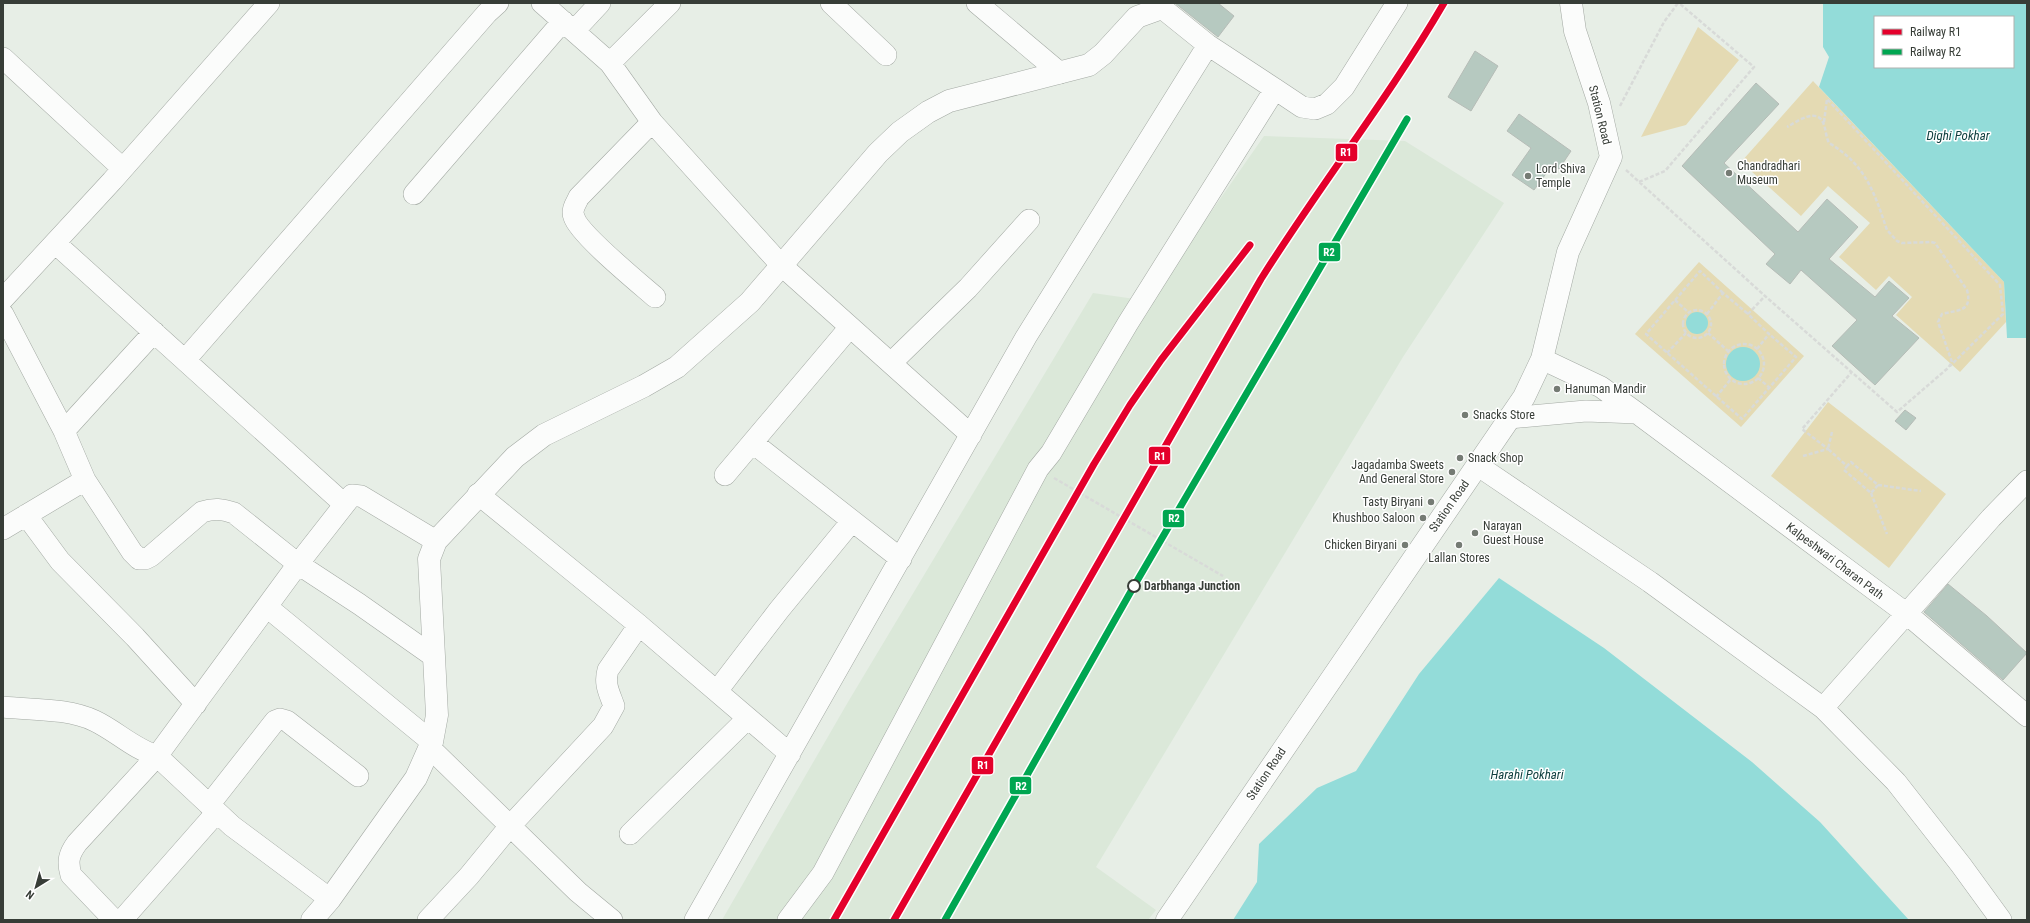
<svg xmlns="http://www.w3.org/2000/svg" width="2030" height="923" font-family="'Roboto Condensed',sans-serif">
<style>
.built{fill:#dbe8d9}
.green{fill:#e4dab3}
.water{fill:#93dcd9;fill-rule:evenodd}
.building{fill:#b6c9c0;stroke:#b6bcb7}
.lines{fill:none;stroke-linecap:round;stroke-linejoin:round}
.minor-casing{stroke:#a3a9a3;stroke-width:22}
.major-casing{stroke:#a3a9a3;stroke-width:23}
.path{stroke:#d8dad8;stroke-width:2.5;stroke-dasharray:4 2;stroke-linecap:butt}
.minor{stroke:#fbfcfb;stroke-width:21}
.major{stroke:#fbfcfb;stroke-width:22}
.rail-1-casing{stroke:#fff;stroke-width:10}
.rail-2-casing{stroke:#fff;stroke-width:10}
.rail-1{stroke:#e4002b;stroke-width:7}
.rail-2{stroke:#00a651;stroke-width:7}
.poi-dot{fill:#757b74;stroke:#fff;stroke-width:1.5}
.stop-dot{fill:#fff;stroke:#373d37;stroke-width:2}
.labels{text-anchor:middle;dominant-baseline:central;stroke-width:3;stroke-linejoin:round;paint-order:stroke}
.street-label{font-size:12px;fill:#373d37;stroke:#fff}
.poi-label{font-size:12px;fill:#373d37;stroke:#fff;text-anchor:start}
.stop-label{font-size:12px;font-weight:bold;fill:#373d37;stroke:#fff;text-anchor:start}
.water-label{font-size:13px;font-style:italic;fill:#104040;stroke:#fff}
.line-badge{stroke:#fff;stroke-width:1.5}
.badge-label{font-size:11px;text-anchor:middle;font-weight:bold;fill:#fff}
</style>
<rect width="100%" height="100%" fill="#e7eee6"/>
<!-- built -->
<path class="built" d="M1264 136 1405 141 1504 203 1403 357 1096 867 1156 910 1148 920H722L848 702 1093 293 1149 301Z"/>
<!-- green -->
<path class="green" d="M1698 27 1739 60 1686 125 1641 137Z
M1813 81 2004 282 2006 322 1960 372 1896 315 1912 297 1889 276 1876 290 1839 257 1870 223 1828 186 1801 216 1741 162Z
M1699 262 1804 356 1741 427 1635 334Z
M1828 402 1946 494 1889 568 1771 476Z"/>
<!-- water -->
<path class="water" d="M1823 3H2027V338H2007L2004 282 1819 87 1829 57 1823 47ZM1875 17H2013V67H1875Z
M1686 323a11 11 0 1 1 22 0a11 11 0 1 1-22 0Z
M1726 364a17 17 0 1 1 34 0a17 17 0 1 1-34 0Z
M1499 578 1604 648 1752 762 1820 822 1909 920H1233L1257 882 1259 844 1317 788 1356 771 1419 674Z"/>
<!-- building -->
<path class="building" d="M1175 3H1218L1234 16 1218 37Z
M1475 51 1498 66 1471 111 1448 97Z
M1756 83 1779 104 1724 163 1798 232 1827 199 1858 227 1829 259 1875 297 1889 281 1909 298 1892 316 1919 338 1875 385 1832 346 1857 320 1801 270 1790 284 1766 264 1775 254 1682 166Z
M1519 114 1571 151 1559 169 1553 164 1534 190 1512 175 1531 148 1507 131Z
M1905 410 1916 418 1906 430 1895 421Z
M1948 584 1987 616 2027 653 2003 680 1924 612Z"/>
<g class="lines">
<defs>
<path id="minor" d="M542 3 610 63 652 122 781 265 971 435
M831 3 886 55
M977 3 1060 73
M1162 8 1208 45 1275 89 1302 107 1315 109 1327 104 1344 87 1397 3
M574 31 600 3
M3 58 122 168
M610 63 670 3
M652 122 579 197C576 203 571 210 574 217 579 234 639 283 655 297
M414 194 563 21
M55 243 344 504
M3 299 112 181 269 3
M3 314 64 431 85 480 132 552 139 559H145L151 556 202 512C214 508 222 509 234 513L298 564 359 604 433 656
M1542 359 1601 387 1637 413 1907 614 2027 716
M185 360 487 13 498 3
M891 363 968 288 1029 220
M1509 418 1586 411 1637 413
M64 431 154 332
M753 443 901 559
M1477 465 1650 582 1823 708 1896 782 1961 865 2001 920
M725 475 850 327
M478 494 639 625 790 754
M26 515 60 561 135 637 196 704
M3 529 85 480
M267 607 432 742
M717 691 779 610 852 521
M3 707C32 710 68 708 95 721 116 731 134 749 157 756L298 564 352 495 361 496 436 541
M1823 708 1991 518 2027 481
M430 748 578 892 612 920
M209 805 275 721 280 719 287 721 358 776
M630 834 748 718
M114 920 71 875C67 861 69 854 77 843L157 756 232 826 330 899
M122 920 217 812
M428 920 469 876 510 826 603 726 614 706C609 692 604 684 608 670L639 625
M695 920 1026 337 1208 45
M788 920 823 873 1038 469 1051 453 1128 323 1275 89"/>
<path id="major" d="M312 920 330 899 416 778 432 742 437 715 429 559 436 541 515 457 544 435 644 386 677 367 750 302 878 153 900 132 928 112 949 101 1089 65 1103 54 1137 17 1162 8
M1167 920 1524 397 1542 359 1568 252 1611 157 1599 103 1575 31 1571 3"/>
</defs>
<!-- minor casing -->
<use href="#minor" class="minor-casing"/>
<!-- major casing -->
<use href="#major" class="major-casing"/>
<!-- path -->
<path class="path" d="M1620 106 1664 22 1678 3
M1824 122 1827 99 2000 285 2003 314 1950 366
M1626 170 1765 296 1897 412 1948 368 1952 362 1938 322 1942 314C1957 310 1973 312 1967 290L1935 243 1931 242 1902 243 1897 241 1887 230C1874 192 1866 165 1829 143 1826 137 1826 131 1824 125 1818 106 1798 121 1787 127
M1639 182 1665 171 1754 67 1679 3
M1723 293 1700 271 1646 334 1742 419 1796 357 1769 334
M1675 300 1688 312
M1683 324a14 14 0 1 1 28 0a14 14 0 1 1-28 0Z
M1707 314 1723 293 1748 314
M1708 333 1728 351
M1724 364a20 20 0 1 1 40 0a20 20 0 1 1-40 0Z
M1757 349 1769 334 1748 314 1765 296
M1667 353 1686 333
M1758 378 1770 388
M1716 397 1731 379
M1832 432 1828 449 1847 466 1844 470 1871 493 1878 485 1851 462 1847 466
M1803 456 1828 449 1802 429 1851 373
M1054 478 1223 576
M1878 485 1921 491
M1871 493 1887 534"/>
<!-- minor -->
<use href="#minor" class="minor"/>
<!-- major -->
<use href="#major" class="major"/>
<defs>
<path id="rail-1" d="M834 920 1094 464 1130 405 1161 360 1250 245
M894 920 1261 279C1320 185 1388 99 1444 3"/>
<path id="rail-2" d="M945 920 1134 586 1407 119"/>
</defs>
<!-- rail-1 casing -->
<use href="#rail-1" class="rail-1-casing"/>
<!-- rail-2 casing -->
<use href="#rail-2" class="rail-2-casing"/>
<!-- rail-1 -->
<use href="#rail-1" class="rail-1"/>
<!-- rail-2 -->
<use href="#rail-2" class="rail-2"/>
</g>
<!-- markers -->
<g class="poi-dot">
<circle cx="1729" cy="173" r="4"/>
<circle cx="1528" cy="176" r="4"/>
<circle cx="1557" cy="389" r="4"/>
<circle cx="1465" cy="415" r="4"/>
<circle cx="1460" cy="458" r="4"/>
<circle cx="1452" cy="472" r="4"/>
<circle cx="1431" cy="502" r="4"/>
<circle cx="1423" cy="518" r="4"/>
<circle cx="1475" cy="533" r="4"/>
<circle cx="1405" cy="545" r="4"/>
<circle cx="1459" cy="545" r="4"/>
</g>
<circle class="stop-dot" cx="1134" cy="586" r="6"/>
<g class="labels">
<!-- street labels -->
<g class="street-label">
<text transform="translate(1600 115) rotate(76)">Station Road</text>
<text transform="translate(1449 506) rotate(-55)">Station Road</text>
<text transform="translate(1835 561) rotate(37)">Kalpeshwari Charan Path</text>
<text transform="translate(1266 774) rotate(-56)">Station Road</text>
</g>
<!-- poi labels -->
<g class="poi-label">
<text x="1737" y="166">Chandradhari<tspan x="1737" dy="14">Museum</tspan></text>
<text x="1536" y="169">Lord Shiva<tspan x="1536" dy="14">Temple</tspan></text>
<text x="1565" y="389">Hanuman Mandir</text>
<text x="1473" y="415">Snacks Store</text>
<text x="1468" y="458">Snack Shop</text>
<text x="1444" y="465" text-anchor="end">Jagadamba Sweets<tspan x="1444" dy="14">And General Store</tspan></text>
<text x="1423" y="502" text-anchor="end">Tasty Biryani</text>
<text x="1415" y="518" text-anchor="end">Khushboo Saloon</text>
<text x="1483" y="526">Narayan<tspan x="1483" dy="14">Guest House</tspan></text>
<text x="1397" y="545" text-anchor="end">Chicken Biryani</text>
<text x="1459" y="558" text-anchor="middle">Lallan Stores</text>
</g>
<!-- stop labels -->
<g class="stop-label">
<text x="1144" y="586">Darbhanga Junction</text>
</g>
<!-- water labels -->
<g class="water-label">
<text x="1958" y="135">Dighi Pokhar</text>
<text x="1527" y="774">Harahi Pokhari</text>
</g>
</g>
<g class="line-badge">
<rect x="1335" y="143" width="23" height="19" rx="4" fill="#e4002b"/>
<rect x="1318" y="242" width="23" height="20" rx="4" fill="#00a651"/>
<rect x="1148" y="446" width="23" height="19" rx="4" fill="#e4002b"/>
<rect x="1162" y="509" width="23" height="19" rx="4" fill="#00a651"/>
<rect x="971" y="756" width="23" height="19" rx="4" fill="#e4002b"/>
<rect x="1009" y="776" width="23" height="19" rx="4" fill="#00a651"/>
</g>
<g class="badge-label">
<text x="1346" y="156">R1</text>
<text x="1329" y="256">R2</text>
<text x="1160" y="460">R1</text>
<text x="1174" y="522">R2</text>
<text x="983" y="769">R1</text>
<text x="1021" y="790">R2</text>
</g>
<!-- border -->
<rect width="2030" height="923" fill="none" stroke="#373d37" stroke-width="8"/>
<!-- legend -->
<rect x="1874" y="16" width="140" height="52" fill="#ffffff" stroke="#afb1af"/>
<rect x="1882" y="29" width="20" height="6" fill="#e4002b" stroke="#afb1af"/>
<text x="1910" y="36" font-size="12" fill="#373d37">Railway R1</text>
<rect x="1882" y="49" width="20" height="6" fill="#00a651" stroke="#afb1af"/>
<text x="1910" y="56" font-size="12" fill="#373d37">Railway R2</text>
<!-- north arrow -->
<g transform="translate(36 887) rotate(217)" stroke="#ffffff" stroke-width="3" paint-order="stroke">
<path d="M0-3L7 15L0 10L-7 15Z" fill="#373d37"/>
<text y="-6" font-size="11" font-weight="bold" text-anchor="middle" fill="#373d37">N</text>
</g>
</svg>
